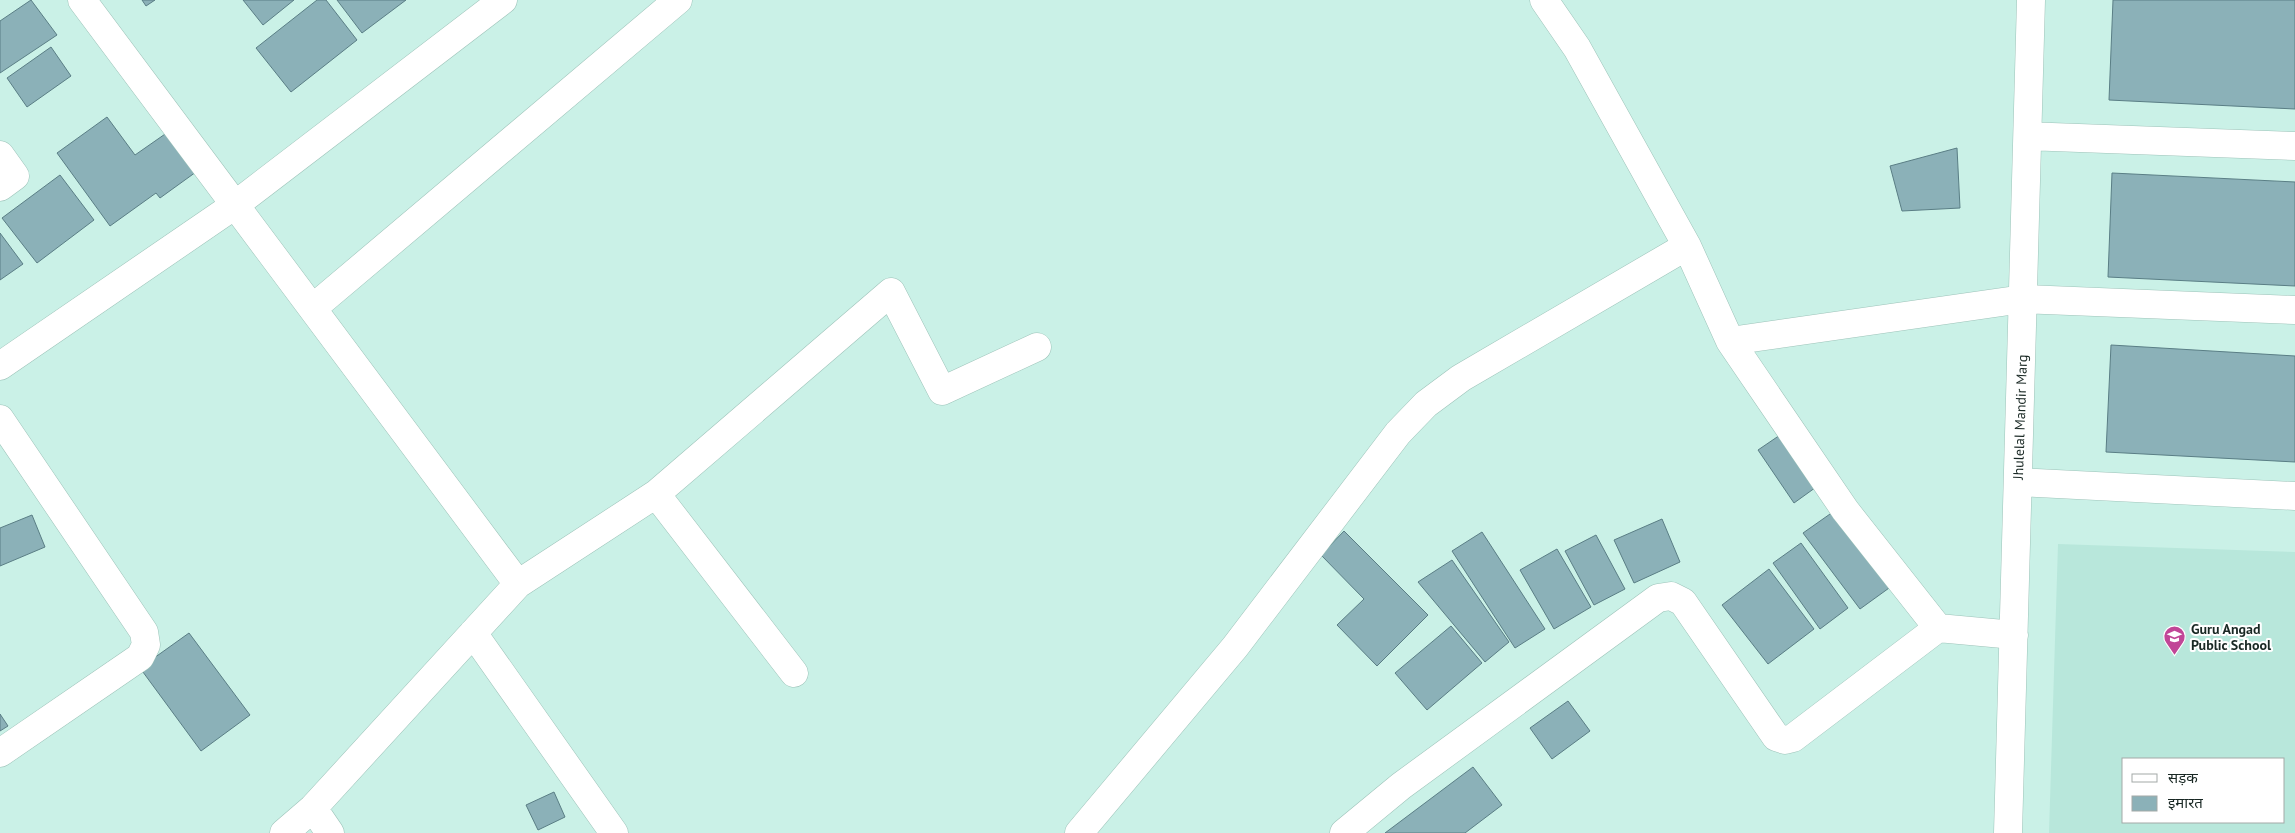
<svg xmlns="http://www.w3.org/2000/svg" width="2295" height="833" font-family="'PT Sans','Noto Sans Devanagari',sans-serif">
<style>
.built{fill:#b8e7db;fill-rule:evenodd}
.building{fill:#8bb1b8;stroke:#5a7e85}
.lines{fill:none;stroke-linecap:round;stroke-linejoin:round}
.minor-casing{stroke:#9dc3b9;stroke-width:29}
.minor{stroke:#fff;stroke-width:28}
.labels{text-anchor:middle;dominant-baseline:central;stroke-width:4;stroke-linejoin:round;paint-order:stroke}
.street-label{font-size:14px;fill:#192824;stroke:#fff}
.poi-label{font-size:14px;font-weight:bold;fill:#192824;stroke:#fff;text-anchor:start}
</style>
<rect width="100%" height="100%" fill="#caf1e7"/>
<!-- built -->
<path class="built" d="M2058 544 2295 552V833H2049ZM2124 759H2284V822H2124Z"/>
<!-- building -->
<path class="building" d="M31 0 57 35 0 73V21Z
M142 0H155L146 6Z
M243 0H294L263 25Z
M317 0H326L357 40 291 92 256 48Z
M337 0H406L362 33Z
M2113 0H2295V109L2109 100Z
M51 47 71 76 27 107 7 78Z
M107 117 135 155 168 132 196 172 160 198 156 193 110 226 57 153Z
M1957 148 1960 208 1902 211 1890 166Z
M2112 173 2295 182V286L2108 277Z
M60 175 94 220 37 263 2 218Z
M0 233 23 264 0 280Z
M2111 345 2295 356V462L2106 452Z
M1783 433 1819 485 1794 503 1758 450Z
M1840 507 1896 583 1860 609 1803 533Z
M32 515 45 547 0 566V528Z
M1662 519 1680 562 1634 583 1614 540Z
M1344 531 1428 615 1377 666 1337 625 1364 599 1321 555Z
M1482 532 1545 629 1515 648 1452 551Z
M1596 535 1625 589 1594 605 1565 551Z
M1801 543 1848 608 1820 629 1773 563Z
M1557 549 1591 607 1554 629 1520 570Z
M1452 560 1509 642 1485 662 1418 582Z
M1769 569 1814 629 1768 664 1722 605Z
M1451 626 1482 663 1427 710 1395 673Z
M189 633 250 715 201 751 140 668Z
M1568 701 1590 731 1552 759 1530 728Z
M0 714 8 726 0 731Z
M1473 767 1502 805 1465 833H1385Z
M554 792 565 817 538 830 526 805Z"/>
<g class="lines">
<defs>
<path id="minor" d="M82 0 518 584
M1544 0 1577 48 1687 246 1730 341 1845 510 1938 628
M2028 136 2295 146
M0 155 15 176 0 187
M313 308 678 0
M1730 341 2023 299 2295 310
M0 366 235 205 503 0
M0 419 144 632 146 645 140 657 0 753
M2018 482 2295 496
M656 494 794 673
M473 633 614 833
M313 808 330 833
M284 833 313 808 518 584 656 494 891 292 942 391 1037 347
M1079 833 1235 647 1398 433 1426 404 1461 378 1687 246
M1344 833 1401 786 1658 598 1671 596 1683 602 1776 737 1785 740 1793 738 1938 628 2014 635
M2008 833 2031 0"/>
</defs>
<!-- minor casing -->
<use href="#minor" class="minor-casing"/>
<!-- minor -->
<use href="#minor" class="minor"/>
</g>
<!-- icons -->
<defs>
<symbol id="school-pin" viewBox="-11 -11 22 30"><path d="M0 17L-7.5 6A9.5 9.5 0 1 1 7.5 6Z" fill="#c14697" stroke="#fff"/><path d="M0-5L7-2L0 1L-7-2ZM-4 1L0 2.5L4 1V4Q0 6-4 4Z" fill="#fff"/></symbol>
</defs>
<g fill-rule="evenodd">
<use href="#school-pin" x="2162" y="624" width="25" height="34"/>
</g>
<g class="labels">
<!-- street labels -->
<g class="street-label">
<text transform="translate(2020 417) rotate(-88)">Jhulelal Mandir Marg</text>
</g>
<!-- poi labels -->
<g class="poi-label">
<text x="2191" y="629">Guru Angad<tspan x="2191" dy="16">Public School</tspan></text>
</g>
</g>
<!-- legend -->
<rect x="2122" y="758" width="162" height="65" fill="#ffffff" stroke="#a3a9a7"/>
<rect x="2132" y="774" width="25" height="8" fill="#ffffff" stroke="#a3a9a7"/>
<text x="2168" y="783" font-size="15" fill="#192824">सड़क</text>
<rect x="2132" y="796" width="25" height="15" fill="#8bb1b8" stroke="#a3a9a7"/>
<text x="2168" y="808" font-size="15" fill="#192824">इमारत</text>
</svg>
